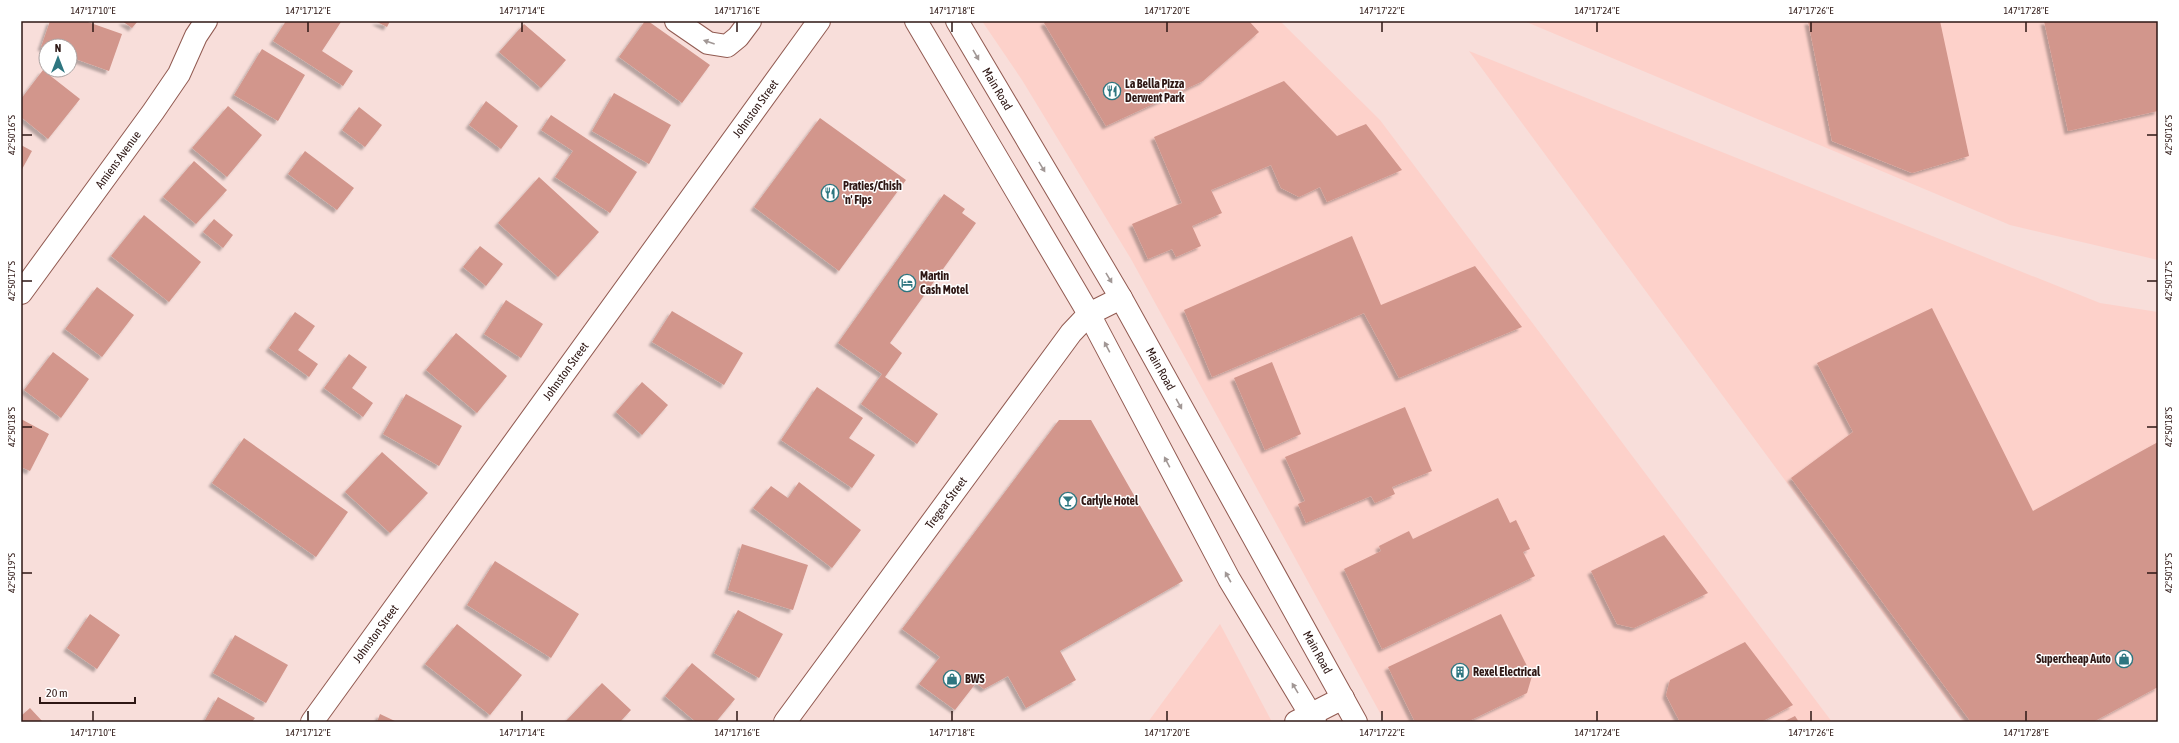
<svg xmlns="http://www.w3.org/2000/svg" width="2179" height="743" font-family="'Asap Condensed',sans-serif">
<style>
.built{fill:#fdd1ca}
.building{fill:#d2968c;filter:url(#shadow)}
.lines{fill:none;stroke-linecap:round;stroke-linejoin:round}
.minor-casing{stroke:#915a51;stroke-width:24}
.major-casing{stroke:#915a51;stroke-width:24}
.minor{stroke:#fff;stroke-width:22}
.major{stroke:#fff;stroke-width:22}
.oneway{fill:#a19795}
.ticks{fill:none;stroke:#2e1714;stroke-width:1.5}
.labels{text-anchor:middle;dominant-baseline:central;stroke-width:3;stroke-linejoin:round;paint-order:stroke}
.poi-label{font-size:12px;font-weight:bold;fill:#2e1714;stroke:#fff;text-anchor:start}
.street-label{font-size:12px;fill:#2e1714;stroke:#fff}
.neatline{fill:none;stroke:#2e1714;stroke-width:1.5}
.ticks-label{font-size:10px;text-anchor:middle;fill:#2e1714}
</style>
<defs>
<filter id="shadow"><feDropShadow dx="-3.5" dy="3.5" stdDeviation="1" flood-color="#0004"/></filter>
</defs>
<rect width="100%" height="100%" fill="#f8deda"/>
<!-- built -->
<path class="built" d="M982 21H1280L1380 120 1832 722H1385L1131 259 1022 80Z
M1524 21H2158V260L2010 225Z
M1469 51 2100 303 2158 312V722H1963Z
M1220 624 1272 722H1148Z"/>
<!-- building -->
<path class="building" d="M50 21H85L122 34 109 71 70 57V46H46V49L41 47Z
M122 21H138L132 28Z
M286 21 341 22 322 51 353 71 343 86 273 41Z
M375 21H390L387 27Z
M645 21H648L710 65 682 103 619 57Z
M1046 21H1249L1259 32 1203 81 1106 126 1044 23Z
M1808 21H1940L1969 156 1912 173 1832 141Z
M2044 21H2158V111L2068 131Z
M524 24 566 60 541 88 499 52Z
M262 49 305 75 278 121 234 95Z
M43 70 80 99 48 139 21 117V99Z
M1284 81 1337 136 1366 124 1402 170 1327 202 1320 187 1299 197 1281 188 1271 165 1211 190 1222 213 1192 226 1201 246 1176 257 1172 249 1148 259 1132 224 1182 203 1154 137Z
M614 93 671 125 649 164 592 131Z
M486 101 518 126 501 149 469 125Z
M228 106 262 135 227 177 192 148Z
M359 107 382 125 365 147 342 130Z
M551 115 637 172 610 213 555 177 573 151 541 130Z
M820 118 906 180 839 271 754 207Z
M21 145 32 151 21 171Z
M305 151 354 188 337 210 288 174Z
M194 161 227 190 196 224 163 197Z
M539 177 599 232 558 277 498 223Z
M944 194 965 209 962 213 976 223 890 343 902 353 885 377 938 414 917 444 861 404 882 374 838 343Z
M144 215 201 262 169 302 111 256Z
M214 219 233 235 223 248 203 232Z
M1352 236 1381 305 1475 266 1522 327 1399 378 1364 313 1212 377 1184 310Z
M480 246 503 264 486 286 463 267Z
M97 287 134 315 102 357 65 329Z
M506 300 543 324 521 358 484 334Z
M1932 308 2033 511 2158 442V687L2093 722H1971L1791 478 1853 432 1817 363Z
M672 311 743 353 724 385 652 342Z
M295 312 315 326 298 350 318 364 309 377 269 348Z
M456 333 507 376 477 413 426 370Z
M53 352 89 379 61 418 24 390Z
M349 354 367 367 352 388 373 403 363 417 324 388Z
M1272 362 1301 434 1265 450 1234 378Z
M642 382 668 405 642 435 616 412Z
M817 387 863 418 849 438 875 455 852 488 781 440Z
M406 394 462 426 439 466 383 434Z
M1405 407 1432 471 1392 487 1395 494 1375 503 1371 496 1306 523 1298 504 1305 501 1285 457Z
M21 419 49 434 30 471 21 467Z
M1059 420H1091L1183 581 1060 651 1076 680 1026 708 1008 676 984 689 976 683 955 710 919 684 940 657 902 629Z
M244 438 348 512 316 557 212 483Z
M382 452 428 493 390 533 345 492Z
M799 482 861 530 832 568 753 508 771 486 788 498Z
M1498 498 1510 523 1516 520 1530 549 1523 552 1535 576 1382 649 1344 569 1381 551 1379 546 1409 531 1413 539Z
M1664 535 1708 593 1634 628 1617 624 1591 571Z
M742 544 808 565 793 610 728 590Z
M495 561 579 614 551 658 467 605Z
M738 610 783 634 759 678 714 653Z
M90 614 120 635 97 669 67 648Z
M1501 614 1532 676 1527 693 1467 722H1415L1388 667Z
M457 624 522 675 490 715 425 664Z
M235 635 288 665 266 703 213 673Z
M1745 642 1793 705 1761 722H1680L1666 695 1670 680Z
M692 663 735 699 716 722H696L665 696Z
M602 683 631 710 620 722H565Z
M218 697 255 718 252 722H204Z
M30 708 43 722H21V716Z
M380 714 397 722H377Z
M1795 716 1799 722H1783Z"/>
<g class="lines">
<defs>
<g id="minor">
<path d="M676 21 708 43 727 46 738 37 750 21"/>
<path id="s1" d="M21 293 153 112 179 74 196 36 206 21"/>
<path id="s2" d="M312 722 819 21"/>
<path id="s3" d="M785 722 1071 333 1089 314 1121 298"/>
<path d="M1296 722 1343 698"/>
</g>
<g id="major">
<path d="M916 21 1089 314 1229 579 1315 722"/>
<path id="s4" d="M957 21 1121 298 1356 722"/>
</g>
</defs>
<!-- minor casing -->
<use href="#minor" class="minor-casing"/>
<!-- major casing -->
<use href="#major" class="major-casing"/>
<!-- minor -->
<use href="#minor" class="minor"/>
<!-- major -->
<use href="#major" class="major"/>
</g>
<!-- one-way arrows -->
<defs><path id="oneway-solid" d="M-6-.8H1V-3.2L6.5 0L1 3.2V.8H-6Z"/></defs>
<g class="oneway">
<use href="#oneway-solid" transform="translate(709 42) rotate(-161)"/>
<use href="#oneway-solid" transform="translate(976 55) rotate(60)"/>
<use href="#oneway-solid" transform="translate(1042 167) rotate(59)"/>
<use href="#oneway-solid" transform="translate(1109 278) rotate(59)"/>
<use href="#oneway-solid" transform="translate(1107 347) rotate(-118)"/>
<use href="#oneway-solid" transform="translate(1179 404) rotate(61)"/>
<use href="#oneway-solid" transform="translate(1167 462) rotate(-118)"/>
<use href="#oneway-solid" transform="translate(1228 577) rotate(-119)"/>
<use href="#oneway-solid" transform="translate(1295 688) rotate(-121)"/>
</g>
<!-- ticks -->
<path class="ticks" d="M93 22V32M308 22V32M522 22V32M737 22V32M952 22V32M1167 22V32M1382 22V32M1597 22V32M1811 22V32M2026 22V32M22 135H32M2147 135H2157M22 281H32M2147 281H2157M22 427H32M2147 427H2157M22 573H32M2147 573H2157M93 711V721M308 711V721M522 711V721M737 711V721M952 711V721M1167 711V721M1382 711V721M1597 711V721M1811 711V721M2026 711V721"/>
<!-- icons -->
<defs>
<symbol id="restaurant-ring" viewBox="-11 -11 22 22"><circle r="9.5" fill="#fff" stroke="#2e7680" stroke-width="1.5"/><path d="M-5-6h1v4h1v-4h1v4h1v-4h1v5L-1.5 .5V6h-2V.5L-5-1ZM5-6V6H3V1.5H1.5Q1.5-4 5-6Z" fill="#2e7680"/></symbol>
<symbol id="hotel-ring" viewBox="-11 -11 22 22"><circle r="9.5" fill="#fff" stroke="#2e7680" stroke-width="1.5"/><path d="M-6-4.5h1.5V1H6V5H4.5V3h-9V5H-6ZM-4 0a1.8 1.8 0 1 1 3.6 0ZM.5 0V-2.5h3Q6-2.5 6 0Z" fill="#2e7680"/></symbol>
<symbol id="bar-ring" viewBox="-11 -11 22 22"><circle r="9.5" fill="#fff" stroke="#2e7680" stroke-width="1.5"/><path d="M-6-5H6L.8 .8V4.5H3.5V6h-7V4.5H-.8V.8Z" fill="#2e7680"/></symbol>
<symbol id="shop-ring" viewBox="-11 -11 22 22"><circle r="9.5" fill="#fff" stroke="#2e7680" stroke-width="1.5"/><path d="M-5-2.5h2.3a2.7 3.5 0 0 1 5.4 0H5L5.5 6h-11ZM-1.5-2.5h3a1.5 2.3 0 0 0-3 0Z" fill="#2e7680"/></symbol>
<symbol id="building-ring" viewBox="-11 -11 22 22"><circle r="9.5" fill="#fff" stroke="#2e7680" stroke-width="1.5"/><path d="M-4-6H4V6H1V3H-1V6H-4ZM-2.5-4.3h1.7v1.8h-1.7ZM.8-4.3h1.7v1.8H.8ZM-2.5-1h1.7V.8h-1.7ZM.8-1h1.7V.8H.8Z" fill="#2e7680"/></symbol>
</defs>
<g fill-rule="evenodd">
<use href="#restaurant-ring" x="1102" y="81" width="20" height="20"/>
<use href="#restaurant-ring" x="820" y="183" width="20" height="20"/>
<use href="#hotel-ring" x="897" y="273" width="20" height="20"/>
<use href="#bar-ring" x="1058" y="491" width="20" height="20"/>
<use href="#shop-ring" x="2114" y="649" width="20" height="20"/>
<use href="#building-ring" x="1450" y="662" width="20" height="20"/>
<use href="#shop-ring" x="942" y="669" width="20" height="20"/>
</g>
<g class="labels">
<!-- poi labels -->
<g class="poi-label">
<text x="1125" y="84">La Bella Pizza<tspan x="1125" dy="14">Derwent Park</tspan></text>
<text x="843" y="186">Praties/Chish<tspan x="843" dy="14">'n' Fips</tspan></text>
<text x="920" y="276">Martin<tspan x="920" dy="14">Cash Motel</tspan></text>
<text x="1081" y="501">Carlyle Hotel</text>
<text x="2111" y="659" text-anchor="end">Supercheap Auto</text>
<text x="1473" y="672">Rexel Electrical</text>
<text x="965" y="679">BWS</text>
</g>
<!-- street labels -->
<g class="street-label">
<text stroke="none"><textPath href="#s4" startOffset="79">Main Road</textPath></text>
<text stroke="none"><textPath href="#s2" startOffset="757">Johnston Street</textPath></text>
<text stroke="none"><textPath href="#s1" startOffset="165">Amiens Avenue</textPath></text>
<text stroke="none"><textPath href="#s4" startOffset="403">Main Road</textPath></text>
<text stroke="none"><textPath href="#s2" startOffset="433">Johnston Street</textPath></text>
<text stroke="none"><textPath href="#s3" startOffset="272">Tregear Street</textPath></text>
<text stroke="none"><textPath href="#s2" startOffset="109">Johnston Street</textPath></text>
<text stroke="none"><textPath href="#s4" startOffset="727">Main Road</textPath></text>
</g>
</g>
<!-- border -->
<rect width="2179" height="743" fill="none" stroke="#ffffff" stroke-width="44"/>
<!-- north arrow -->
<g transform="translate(58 58)"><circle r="19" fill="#ffffff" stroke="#aba2a1"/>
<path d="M0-3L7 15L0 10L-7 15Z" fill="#2e7680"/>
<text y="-6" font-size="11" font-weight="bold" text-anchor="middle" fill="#2e1714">N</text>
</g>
<!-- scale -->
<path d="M40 697v6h95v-6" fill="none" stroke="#2e1714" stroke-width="2"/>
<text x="46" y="697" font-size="12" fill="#2e1714" stroke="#ffffff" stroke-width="3" paint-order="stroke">20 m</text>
<rect x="22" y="22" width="2135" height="699" class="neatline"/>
<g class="ticks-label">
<text x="93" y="14">147°17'10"E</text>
<text x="308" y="14">147°17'12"E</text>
<text x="522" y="14">147°17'14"E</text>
<text x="737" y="14">147°17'16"E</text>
<text x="952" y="14">147°17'18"E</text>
<text x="1167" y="14">147°17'20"E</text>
<text x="1382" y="14">147°17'22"E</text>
<text x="1597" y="14">147°17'24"E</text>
<text x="1811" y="14">147°17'26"E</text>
<text x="2026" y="14">147°17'28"E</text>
<text transform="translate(11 135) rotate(-90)" y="4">42°50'16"S</text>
<text transform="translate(2168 135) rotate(-90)" y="4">42°50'16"S</text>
<text transform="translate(11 281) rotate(-90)" y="4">42°50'17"S</text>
<text transform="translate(2168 281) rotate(-90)" y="4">42°50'17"S</text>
<text transform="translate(11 427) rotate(-90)" y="4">42°50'18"S</text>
<text transform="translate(2168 427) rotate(-90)" y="4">42°50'18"S</text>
<text transform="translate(11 573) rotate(-90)" y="4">42°50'19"S</text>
<text transform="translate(2168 573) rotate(-90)" y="4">42°50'19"S</text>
<text x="93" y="736">147°17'10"E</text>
<text x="308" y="736">147°17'12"E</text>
<text x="522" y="736">147°17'14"E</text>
<text x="737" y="736">147°17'16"E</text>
<text x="952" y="736">147°17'18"E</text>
<text x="1167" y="736">147°17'20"E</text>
<text x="1382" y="736">147°17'22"E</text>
<text x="1597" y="736">147°17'24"E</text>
<text x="1811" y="736">147°17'26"E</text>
<text x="2026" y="736">147°17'28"E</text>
</g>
</svg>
